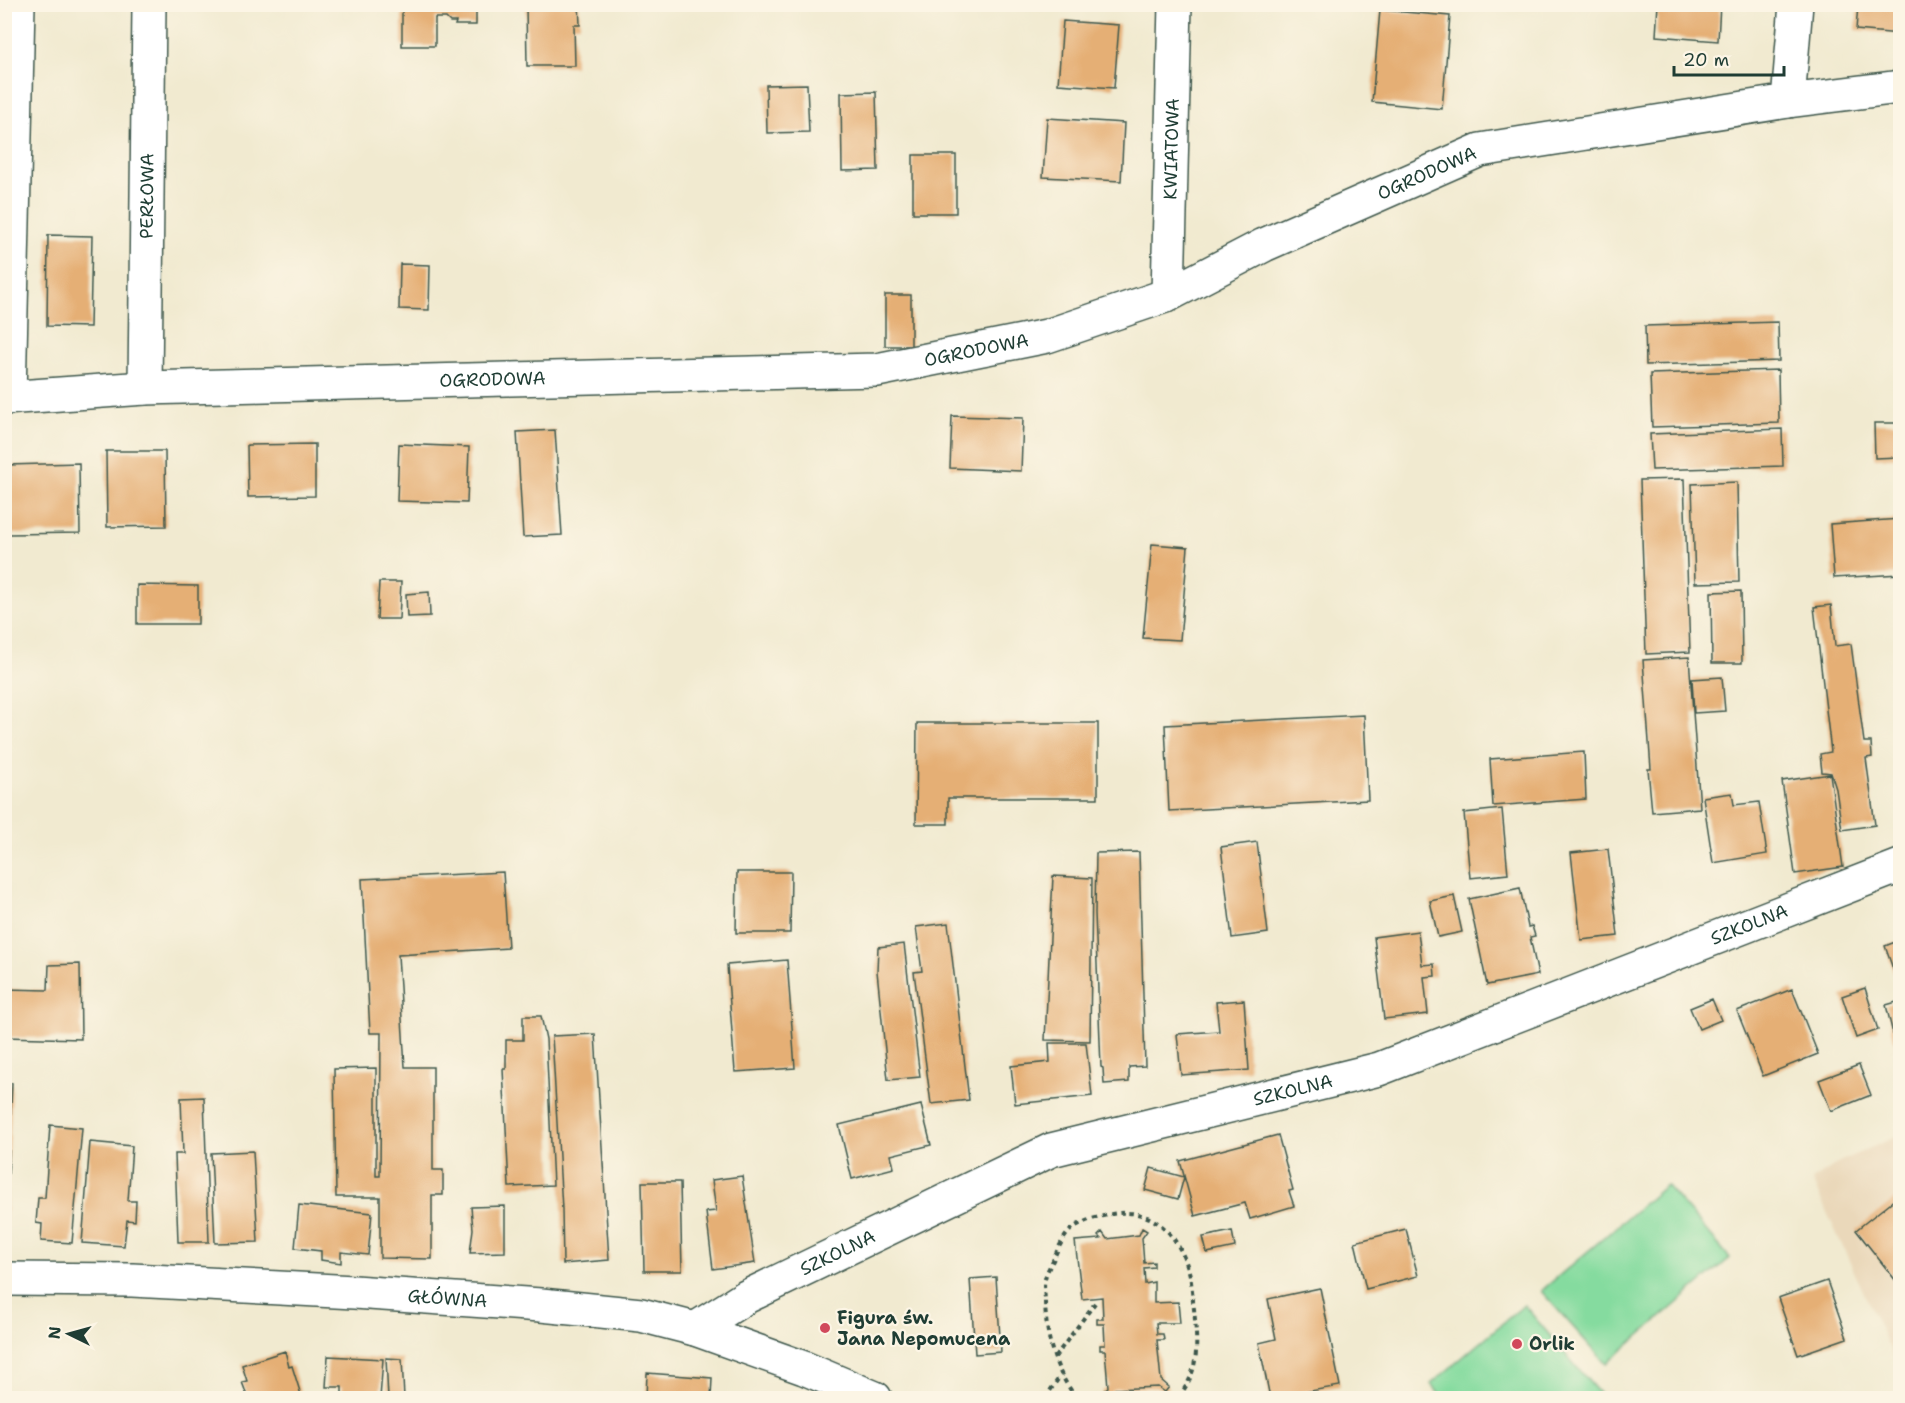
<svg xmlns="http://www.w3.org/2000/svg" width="1905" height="1403" font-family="'Shantell Sans',sans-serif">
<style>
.built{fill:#ead8ba}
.pitch{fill:#85db9f;stroke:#528c6a;stroke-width:1.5}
.building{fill:#e5af75}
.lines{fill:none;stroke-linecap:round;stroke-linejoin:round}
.minor-casing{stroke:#3e574b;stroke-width:36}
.path{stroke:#3e574b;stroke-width:4;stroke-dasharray:4.5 4.5;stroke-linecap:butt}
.minor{stroke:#fff;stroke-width:33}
.poi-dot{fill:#d1495b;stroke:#fcf5e5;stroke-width:2}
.labels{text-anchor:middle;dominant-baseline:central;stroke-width:4.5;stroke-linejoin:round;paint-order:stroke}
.street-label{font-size:18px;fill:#1f3d34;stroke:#fcf5e5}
.poi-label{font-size:18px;font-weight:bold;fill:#1f3d34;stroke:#fcf5e5;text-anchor:start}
</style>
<rect width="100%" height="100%" fill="#fcf5e5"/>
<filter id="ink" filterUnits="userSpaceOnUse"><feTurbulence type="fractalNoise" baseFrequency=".0167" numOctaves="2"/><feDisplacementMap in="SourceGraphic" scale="12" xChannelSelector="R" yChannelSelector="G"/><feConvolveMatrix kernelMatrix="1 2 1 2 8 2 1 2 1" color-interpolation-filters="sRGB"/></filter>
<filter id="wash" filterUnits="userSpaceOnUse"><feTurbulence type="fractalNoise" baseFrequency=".008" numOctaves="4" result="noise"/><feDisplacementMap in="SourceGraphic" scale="24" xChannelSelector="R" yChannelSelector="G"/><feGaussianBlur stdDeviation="1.35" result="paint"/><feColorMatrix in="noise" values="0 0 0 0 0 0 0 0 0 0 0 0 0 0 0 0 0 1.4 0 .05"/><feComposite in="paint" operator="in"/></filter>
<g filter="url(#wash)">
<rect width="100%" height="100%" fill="#f1ead0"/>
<!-- built -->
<path class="built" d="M1900 1135V1371L1812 1180 1843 1160Z"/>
<!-- pitch -->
<path class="pitch" d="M1666 1185 1730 1258 1606 1364 1541 1291Z
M1524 1305 1603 1398H1443L1431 1384Z"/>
<g id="blocks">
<!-- building -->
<path class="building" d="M526 4H579L580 25H574L575 66H527Z
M1658 4H1720L1718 41 1656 36Z
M402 5H476V25H455L456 22H450L446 18H435V46H402Z
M1858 5H1900V34L1856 30Z
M1380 10 1450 16 1442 109 1372 102Z
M1063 21 1119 25 1114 88 1058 84Z
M807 84 809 132 767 133 766 85Z
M876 92 878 170 842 171 841 93Z
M1047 118 1124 123 1121 181 1043 177Z
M913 155H956V213H913Z
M48 235 92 236 90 327 47 326Z
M400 264 430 265 429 310 399 309Z
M885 295H911V346H885Z
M1778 322 1779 361 1646 365 1645 326Z
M1778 370 1779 423 1652 427 1650 374Z
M952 416 1023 418 1021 471 950 468Z
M1874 423H1900V457L1875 458Z
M1782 429 1783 466 1652 470 1650 434Z
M555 430 562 535 523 537 517 432Z
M315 444V496L248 497 247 445Z
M399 444 469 447 467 503 397 501Z
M106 451H165L166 526 107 527Z
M79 463 80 533 9 534 8 465Z
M1684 479 1690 652 1646 654 1640 480Z
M1737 482 1739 582 1695 583 1692 484Z
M1900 519V574L1834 578 1830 524Z
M1152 544 1188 547 1180 640 1143 638Z
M379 582H401L399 619H377Z
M137 585 198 586V624H137Z
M1741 591 1742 663H1712L1711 592Z
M429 592 430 616 407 617 406 594Z
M1831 605 1835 646 1851 644 1864 742H1871L1872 757 1866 758 1875 825 1842 830 1836 789 1831 773 1822 772 1820 754 1831 752 1814 607Z
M1689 657 1700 808 1652 812 1648 769H1651L1643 660Z
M1722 677 1725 711 1694 713 1692 679Z
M1364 715 1368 800 1169 811 1165 725Z
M917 723H1098V798H948V824H916Z
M1584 752 1586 799 1493 806 1490 759Z
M1830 774 1843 867 1795 874 1782 781Z
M1732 793 1734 805 1759 802 1767 854 1713 863 1703 797Z
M1502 809 1508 874 1470 878 1464 813Z
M1257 842 1268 933 1232 938 1221 847Z
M1608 849 1618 936 1581 940 1571 853Z
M1139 852 1145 1066 1129 1067V1082L1104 1084 1103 1068 1101 1067 1095 913 1096 853Z
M503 872 508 948 398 955 405 1067H433V1170H443V1195H432V1259L380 1258V1197H336L334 1069 376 1068V1176H380L381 1033H370L362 879Z
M737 872H791L790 933H736Z
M1053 876 1092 878 1090 1041 1045 1040Z
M1520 888 1528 927 1532 926 1535 936 1530 937 1538 975 1487 985 1469 899Z
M1454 896 1462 932 1438 937 1430 901Z
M948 923 969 1100 931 1104 914 972 922 971 916 927Z
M1418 931 1422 965 1434 964 1435 976 1424 977 1428 1014 1384 1019 1374 937Z
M1900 940V989L1885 946Z
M904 944 920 1077 888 1080 877 971 878 947Z
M787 960 795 1068 735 1072 727 965Z
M80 964 81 1039 4 1037V989L48 990 49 965Z
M1865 988 1878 1030 1856 1038 1842 996Z
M1792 989 1818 1054 1763 1076 1737 1011Z
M1712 999 1721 1020 1699 1029 1690 1008Z
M1244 1000 1249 1070 1181 1075 1177 1034 1219 1031 1216 1002Z
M1900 1001V1063L1886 1005Z
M523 1016H541L546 1039 553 1185 509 1187 503 1069H506V1040H523Z
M595 1034 609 1260 563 1264 562 1209 552 1036Z
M1049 1043H1086L1092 1096 1015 1104 1011 1066 1050 1062Z
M1859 1065 1871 1095 1831 1111 1819 1080Z
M4 1082 12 1083 6 1223H4Z
M204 1097 209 1242H178L175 1154H183L181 1098Z
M921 1105 931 1145 891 1155 894 1168 852 1179 839 1125Z
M50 1125 82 1128 72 1243 41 1241 42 1224 36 1223 38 1198H45Z
M1278 1135 1293 1190 1289 1191 1294 1206 1250 1219 1245 1203 1195 1216 1180 1161Z
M90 1142 132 1146 128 1201H136L135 1221 127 1220 124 1246 82 1243Z
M253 1151 258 1242 215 1243 211 1153Z
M1151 1168 1184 1177 1178 1199 1145 1190Z
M742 1176 755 1263 713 1269 706 1212 716 1211 712 1180Z
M642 1182H680L682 1271H644Z
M1900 1195V1286L1856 1230Z
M299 1205 372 1213 368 1255 341 1252V1263L321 1260V1251L295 1248Z
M505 1206V1252L470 1253 473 1229 471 1207Z
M1142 1228 1147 1231 1142 1238 1144 1263 1154 1262V1267L1144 1268 1145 1284 1154 1282V1303L1178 1302 1180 1323H1156L1157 1334H1163L1164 1340H1157L1161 1380 1169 1387 1165 1392 1158 1387 1115 1389 1106 1396 1102 1392 1108 1387 1105 1350H1100V1345H1105L1104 1324H1097V1319H1103L1102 1297 1082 1299 1075 1241 1101 1239 1098 1236 1102 1232 1107 1239 1139 1235Z
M1406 1229 1418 1276 1366 1289 1355 1242Z
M1232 1231 1235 1247 1207 1253 1203 1237Z
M996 1277 1001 1352 975 1354 970 1279Z
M1827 1281 1847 1338 1798 1355 1778 1298Z
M1320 1288 1340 1386 1270 1398 1259 1343 1276 1339 1268 1299Z
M285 1351 289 1367 292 1366 302 1398H248L242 1382 247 1381 242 1365Z
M328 1356 383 1359 380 1398 342 1396V1387H326Z
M386 1358 402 1359 404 1398H388Z
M647 1373 712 1378 711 1398H646Z"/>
</g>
</g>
<g filter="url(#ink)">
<use href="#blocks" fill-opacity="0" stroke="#3e574b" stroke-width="1.5"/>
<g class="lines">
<defs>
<g id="minor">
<path d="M1788 101 1796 4"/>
<path id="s1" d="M1168 295 1175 4"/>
<path id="s2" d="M145 388 149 4"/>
<path d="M9 397 18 4"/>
<path id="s3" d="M4 398 145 388 877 370 1047 336 1168 295 1264 245 1480 150 1788 101 1900 87"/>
<path id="s4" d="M4 1279 132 1280 354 1292 541 1305 641 1315 695 1329 804 1368 875 1398"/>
<path id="s5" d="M695 1329 746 1297 1051 1150 1379 1069 1900 866"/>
</g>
</defs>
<!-- minor casing -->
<use href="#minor" class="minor-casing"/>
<!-- path -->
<path class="path" d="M1055 1357 1095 1303
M1129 1397V1398
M1045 1398 1061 1375
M1077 1398C1054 1371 1046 1336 1045 1302 1045 1295 1043 1286 1045 1279 1046 1272 1051 1265 1054 1258 1058 1248 1065 1234 1073 1228 1084 1220 1099 1217 1112 1214 1152 1207 1176 1232 1188 1268 1192 1280 1192 1296 1194 1309 1197 1342 1201 1372 1177 1398"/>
<!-- minor -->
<use href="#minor" class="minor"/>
</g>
</g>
<!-- markers -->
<g class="poi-dot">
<circle cx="825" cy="1328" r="6"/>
<circle cx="1517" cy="1344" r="6"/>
</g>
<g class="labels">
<!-- street labels -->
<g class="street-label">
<text stroke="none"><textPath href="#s1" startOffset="146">KWIATOWA</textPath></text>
<text stroke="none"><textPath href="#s3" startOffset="1461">OGRODOWA</textPath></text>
<text stroke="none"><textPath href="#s2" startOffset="192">PERŁOWA</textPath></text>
<text stroke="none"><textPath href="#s3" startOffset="975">OGRODOWA</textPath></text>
<text stroke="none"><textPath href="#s3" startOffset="489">OGRODOWA</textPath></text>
<text stroke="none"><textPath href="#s5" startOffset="1134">SZKOLNA</textPath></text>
<text stroke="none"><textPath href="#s5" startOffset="648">SZKOLNA</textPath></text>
<text stroke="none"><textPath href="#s5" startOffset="162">SZKOLNA</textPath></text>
<text stroke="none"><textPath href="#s4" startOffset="444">GŁÓWNA</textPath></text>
</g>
<!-- poi labels -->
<g class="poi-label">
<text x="837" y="1318">Figura św.<tspan x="837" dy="21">Jana Nepomucena</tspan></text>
<text x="1529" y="1344">Orlik</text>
</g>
</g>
<!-- margin -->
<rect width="1905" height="1403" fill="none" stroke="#fcf5e5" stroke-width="24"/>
<!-- north arrow -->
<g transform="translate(69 1334) rotate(275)" stroke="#fcf5e5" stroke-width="4.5" paint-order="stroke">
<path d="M0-4.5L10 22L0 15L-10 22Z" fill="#1f3d34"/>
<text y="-9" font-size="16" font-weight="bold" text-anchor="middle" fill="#1f3d34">N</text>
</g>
<!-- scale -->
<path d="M1674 66v9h110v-9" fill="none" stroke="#1f3d34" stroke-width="3"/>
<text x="1683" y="66" font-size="18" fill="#1f3d34" stroke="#fcf5e5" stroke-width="4.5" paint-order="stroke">20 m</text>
</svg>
